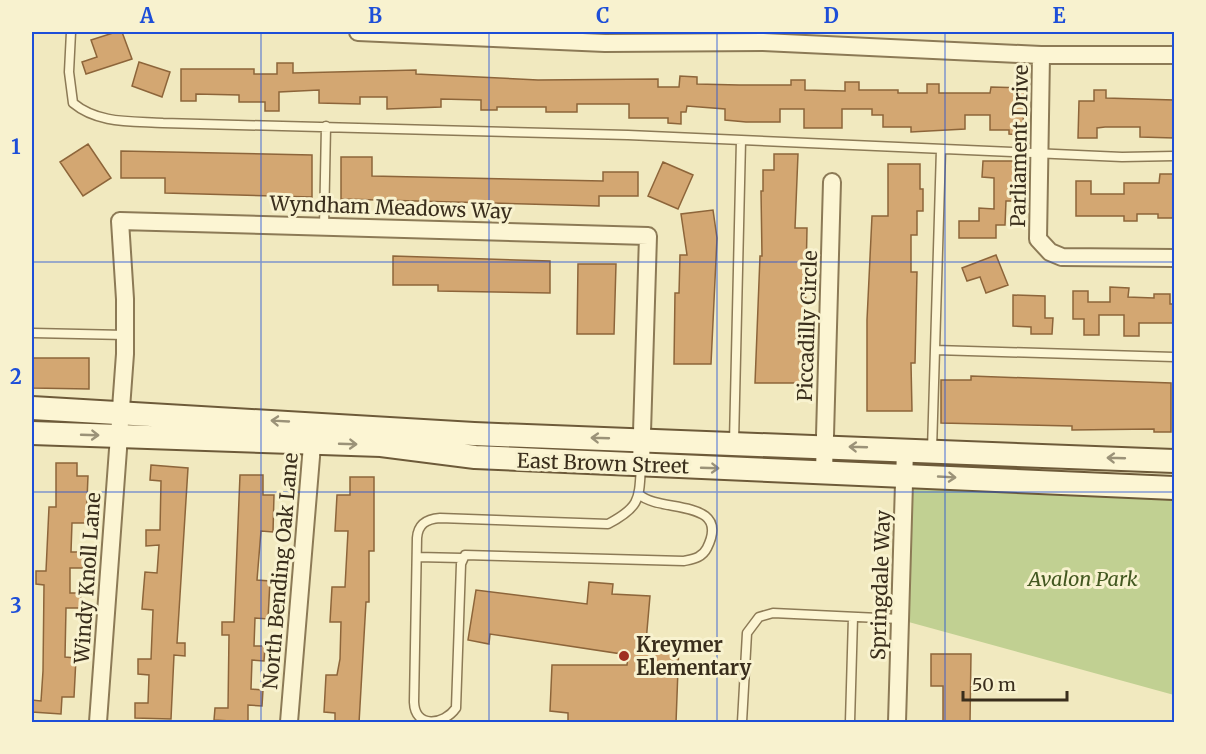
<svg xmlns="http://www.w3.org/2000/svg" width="1206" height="754" font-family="Merriweather,serif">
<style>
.green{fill:#c1d092}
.building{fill:#d3a772;stroke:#8d653a;stroke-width:1.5}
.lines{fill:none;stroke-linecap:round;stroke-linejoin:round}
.service-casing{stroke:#8c7a56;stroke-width:11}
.minor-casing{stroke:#8c7a56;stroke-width:20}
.secondary-casing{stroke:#6d5a39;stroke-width:26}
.service{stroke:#fcf5d3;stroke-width:8}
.minor{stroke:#fcf5d3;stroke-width:16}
.secondary{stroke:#fcf5d3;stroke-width:22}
.oneway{stroke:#9b9278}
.grid{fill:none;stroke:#1d4ed8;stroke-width:1.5;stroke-opacity:0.55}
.poi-dot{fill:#a03021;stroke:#f8f2cf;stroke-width:2}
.labels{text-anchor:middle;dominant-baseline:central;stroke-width:6;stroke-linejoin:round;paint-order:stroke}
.street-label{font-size:20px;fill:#3a2e1c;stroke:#f8f2cf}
.park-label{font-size:20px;font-style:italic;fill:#435820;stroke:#f8f2cf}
.poi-label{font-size:20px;font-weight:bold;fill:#3a2e1c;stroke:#f8f2cf;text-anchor:start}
.neatline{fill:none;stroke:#1d4ed8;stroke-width:2}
.grid-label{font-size:20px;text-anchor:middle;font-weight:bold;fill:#1d4ed8}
</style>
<rect width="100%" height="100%" fill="#f1e9bf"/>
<!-- green -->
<path class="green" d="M909 479 1174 494V695L905 621Z"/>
<!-- building -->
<path class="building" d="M116 32H122L132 59 86 74 82 62 97 57 91 40Z
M139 62 170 72 162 97 132 86Z
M277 63H293V73L416 70V74L538 80 658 79V87H679L680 76 697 77V84L739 85H791V80H805V90L845 91V82H859V90H898V93H927V84H939V93H990L991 87 1024 88 1023 135 1009 134V130H990V115H965V129L911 132V127H883V115H872V109H842V128H804V109H780V122H746L725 120V109L687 106 686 112H681V124L668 123V118H629V104H577V112H546V107H497V110H481V100L441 99V107L387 109V97H360V104L319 103V90L279 92V111H265V102H239V95L196 94V101H181V69H254V74H277Z
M1094 90H1106V98L1174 100V138L1140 137V127H1105L1097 128V138H1078L1079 101H1094Z
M88 144 111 178 83 196 60 162Z
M121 151 312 155V197L165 193V178H121Z
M774 154H798L795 228H807L804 383H755L760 256H762L761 191H763V170H774Z
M341 157H372V176L603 181V172H638V196H599V206L341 199Z
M983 161H1017V201H1006L1005 225H996V238H959V221H979V208L994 209V178L982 177Z
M663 162 693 175 678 209 648 196Z
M888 164H920V189H923V211H917V235H911V272H917L915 363H911L912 411H867V320L872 216H888Z
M1160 174H1174V218H1158V214H1137V221H1124V216H1076V181H1091V194H1124V183H1159Z
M713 210 717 238 711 364H674L675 293H679L680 255H687L681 214Z
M996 255 1008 285 986 293 980 277 967 281 962 268Z
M393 256 550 261V293L438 291V285H393Z
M578 264H616L614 334H577Z
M1110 287 1129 288 1128 297 1154 298V294H1170V304H1174V323H1139V336H1124V315H1099V335H1084V319H1073V291H1088V302H1110Z
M1013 295 1045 296V318H1053L1052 334H1031V327L1013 326Z
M32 358H89V389L32 388Z
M971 376 1171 383V432H1154V429L1072 430V426L941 423V380H971Z
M56 463H77V476H88L86 523H72L71 552H83V568H70V593H81L80 608H66L65 657 76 658 74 697H62L61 714 32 712V700L41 701 43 671 44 585 36 584V571H46L49 507H56Z
M151 465 188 468 177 643H185V656L174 655 171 719 135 718V703H148L149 675 138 674V659H151L153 610 142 609 143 596 145 572 157 573 159 545 146 546V530H160L161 481 150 480Z
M240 475H263V495H274L273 532 261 531 257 580 270 581 268 619 255 618 254 646H265L264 661 252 660 251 689 263 690 262 706 248 705V722L214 720 215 708H228L229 635H222V622H234Z
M350 477H374V551H369V602H366L359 723H335V713L324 712 326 675H337L340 659 341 622H330L332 587H345L348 531H335L337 495H350Z
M589 582 613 584 612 594 650 596 646 642H679L676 723H568V713L550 711 552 665H627L628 655 490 634 489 644 468 640 476 590 587 604Z
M931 654H971L970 723H943V686H931Z"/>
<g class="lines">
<defs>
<path id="service" d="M71 32 69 72 73 103C98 124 132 121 163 123L628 135 1122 157 1174 156
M324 227 326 126
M33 333 125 335
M935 350 1174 357
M734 442 741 140
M932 450 941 149
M640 495C660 513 732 498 707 548 702 558 693 559 684 561L465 555 461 564 456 708C444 725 415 729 414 702L417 538C418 524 426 519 440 518L608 524C640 507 639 500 641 466
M417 557 462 558
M742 722 747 633 759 617 773 613 900 619
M850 722 853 617"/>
<path id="minor" d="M358 32 605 43 763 42 1041 55H1174
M1041 55 1038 239 1050 252 1062 257 1174 258
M824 472 832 182
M98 722 125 354V299L120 221 648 236 641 465
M289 722 313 433
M897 722 905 449"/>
<path id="secondary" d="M32 408 474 434 1174 461
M32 433 381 445 475 457 1174 488"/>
</defs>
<!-- service casing -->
<use href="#service" class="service-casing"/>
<!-- minor casing -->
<use href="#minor" class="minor-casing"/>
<!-- secondary casing -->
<use href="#secondary" class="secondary-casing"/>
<!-- service -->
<use href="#service" class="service"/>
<!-- minor -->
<use href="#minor" class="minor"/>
<!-- secondary -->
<use href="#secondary" class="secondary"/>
</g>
<!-- one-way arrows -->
<defs><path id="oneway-shaft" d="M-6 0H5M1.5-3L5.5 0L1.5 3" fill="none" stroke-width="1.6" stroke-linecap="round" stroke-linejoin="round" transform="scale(1.5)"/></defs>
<g class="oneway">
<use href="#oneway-shaft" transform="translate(280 421) rotate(-177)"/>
<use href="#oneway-shaft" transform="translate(90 435) rotate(2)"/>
<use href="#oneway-shaft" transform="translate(600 438) rotate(-178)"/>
<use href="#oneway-shaft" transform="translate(348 444) rotate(2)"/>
<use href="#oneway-shaft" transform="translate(858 447) rotate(-178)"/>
<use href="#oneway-shaft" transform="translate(1116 458) rotate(-178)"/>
<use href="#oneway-shaft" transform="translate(710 468) rotate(2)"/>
<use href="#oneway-shaft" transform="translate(947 477) rotate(3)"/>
</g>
<!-- grid -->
<path class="grid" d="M261 32V722M489 32V722M717 32V722M945 32V722M32 262H1174M32 492H1174"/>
<!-- markers -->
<circle class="poi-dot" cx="624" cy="656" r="6"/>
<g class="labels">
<!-- street labels -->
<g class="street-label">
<text transform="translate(1019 146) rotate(-89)">Parliament Drive</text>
<text transform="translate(391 207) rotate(2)">Wyndham Meadows Way</text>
<text transform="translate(807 326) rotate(-88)">Piccadilly Circle</text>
<text transform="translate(603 463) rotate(2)">East Brown Street</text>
<text transform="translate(280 571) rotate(-85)">North Bending Oak Lane</text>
<text transform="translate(87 578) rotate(-86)">Windy Knoll Lane</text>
<text transform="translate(880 585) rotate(-88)">Springdale Way</text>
</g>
<!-- park labels -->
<g class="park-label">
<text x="1083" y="578">Avalon Park</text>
</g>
<!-- poi labels -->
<g class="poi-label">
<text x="636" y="644">Kreymer<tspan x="636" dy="23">Elementary</tspan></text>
</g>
</g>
<!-- border -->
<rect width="1206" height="754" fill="none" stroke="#f8f2cf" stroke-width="66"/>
<!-- scale -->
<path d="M963 691v9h104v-9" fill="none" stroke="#3a2e1c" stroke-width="3"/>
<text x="972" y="691" font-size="18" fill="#3a2e1c" stroke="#f8f2cf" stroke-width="4.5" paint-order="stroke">50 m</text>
<rect x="33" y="33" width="1140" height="688" class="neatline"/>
<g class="grid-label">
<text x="147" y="23">A</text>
<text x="375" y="23">B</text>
<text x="603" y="23">C</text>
<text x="831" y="23">D</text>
<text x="1059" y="23">E</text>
<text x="16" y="154">1</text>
<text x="16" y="384">2</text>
<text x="16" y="613">3</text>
</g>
</svg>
